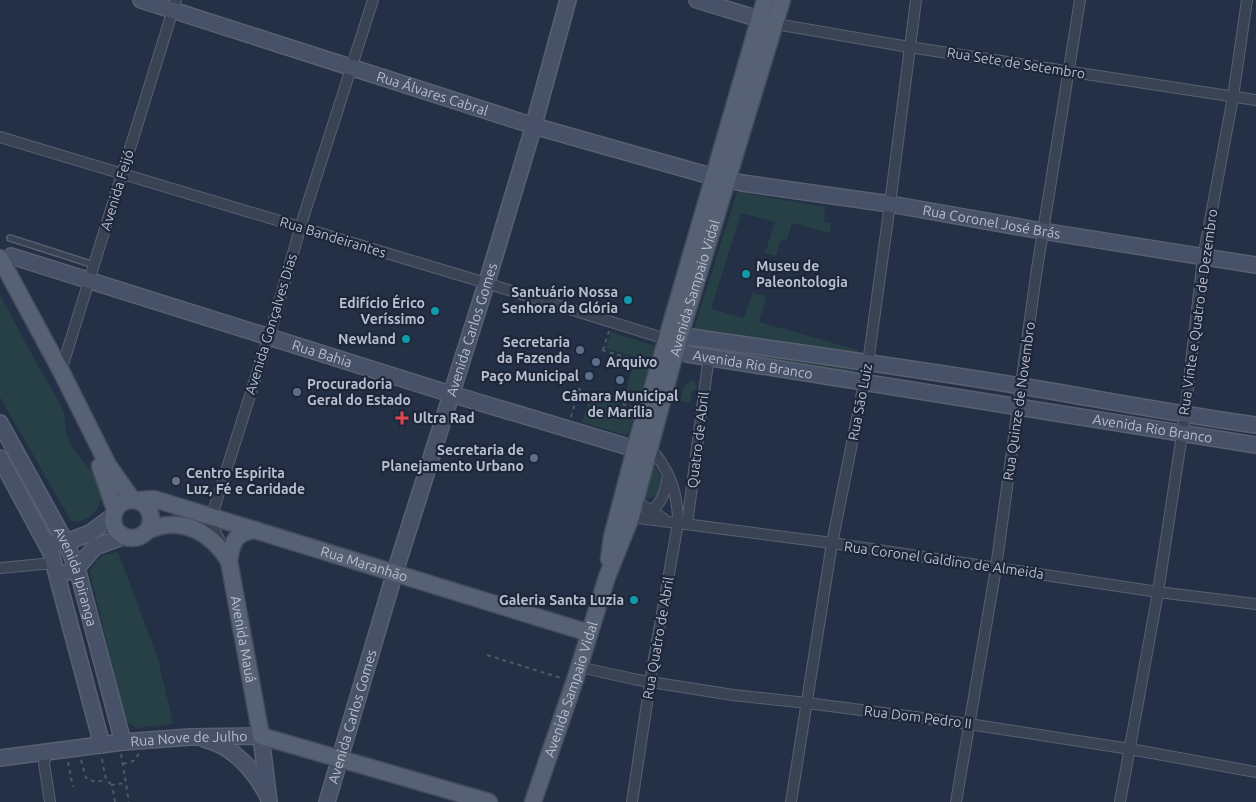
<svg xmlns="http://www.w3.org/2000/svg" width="1256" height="802" font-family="Ubuntu,sans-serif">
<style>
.green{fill:#274046}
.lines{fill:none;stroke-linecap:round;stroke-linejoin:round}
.lane-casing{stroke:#586072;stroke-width:8}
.street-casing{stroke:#586072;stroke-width:12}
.secondary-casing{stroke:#586072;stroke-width:18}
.primary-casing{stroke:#434b5e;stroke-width:19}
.path{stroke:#455d62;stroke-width:2;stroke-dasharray:4 4;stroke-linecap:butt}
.lane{stroke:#394354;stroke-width:5}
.street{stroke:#394354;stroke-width:10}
.secondary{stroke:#475168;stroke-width:15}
.primary{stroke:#576174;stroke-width:16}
.culture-dot{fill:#0f9aa8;stroke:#1e273a;stroke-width:2}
.service-dot{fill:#5c6f8a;stroke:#1e273a;stroke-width:2}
.health-dot{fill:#e0444e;stroke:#1e273a;stroke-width:2}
.worship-dot{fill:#6b7280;stroke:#1e273a;stroke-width:2}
.labels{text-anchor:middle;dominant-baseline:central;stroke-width:4.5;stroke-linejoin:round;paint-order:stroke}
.street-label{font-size:14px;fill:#b7bece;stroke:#1e273a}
.poi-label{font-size:14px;font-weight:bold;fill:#b7bece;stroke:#1e273a;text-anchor:end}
</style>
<rect width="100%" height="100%" fill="#243045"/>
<!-- green -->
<path class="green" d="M737 192 825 207 824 222 831 223 830 233 792 223 787 240 781 239 776 256 765 253 775 222 741 213 711 309 744 318 753 292 766 297 759 322 858 350V353L693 332Z
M0 295C13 319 25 342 38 366 46 379 54 392 61 406 67 417 64 431 70 443 79 460 96 471 101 490 105 506 87 525 71 521L0 397Z
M611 332 655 346 650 362 606 348Z
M691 343 854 368 853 375 689 349Z
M634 362 649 367 637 405 623 400Z
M692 379 698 387 692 392 690 403 680 401 684 386Z
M590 396 636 410 628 434 625 435 582 422Z
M654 465 664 481C661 491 658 498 646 498Z
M118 552 158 659 173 724 137 728 126 722 90 573 92 567 102 555Z"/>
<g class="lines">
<defs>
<path id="lane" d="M10 238 94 265"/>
<path id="street" d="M776 24 909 47 1256 100
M0 137 486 283 666 339
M61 371 176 0
M635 496 642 505 664 519
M647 514C662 504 665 493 668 476
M631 517 832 543 1158 592 1256 604
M688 517 708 363
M222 546 211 522 214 509 273 323 304 215 373 0
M0 568 54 563
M579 667 638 680 733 695 807 703 969 724 1130 749 1256 772
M47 751 44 763 50 802
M632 802 652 670 678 523C678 497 672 476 656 455L647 453
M791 802 832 543 868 363 890 204 916 0
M956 802 996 568 1036 275 1080 0
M1120 802 1158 592 1185 415 1203 258 1233 97 1247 0"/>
<g id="secondary">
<path id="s1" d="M141 0 534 126 707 175 742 183 890 204 1042 231 1256 265"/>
<path d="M697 0 772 23"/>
<path id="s2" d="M11 256 438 390 645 452"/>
<path d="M667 339 691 337C801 353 911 368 1021 386 1099 399 1177 414 1256 425"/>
<path id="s3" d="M667 340 687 354 1256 445"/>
<path id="s4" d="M0 423 65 541 77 568 123 742"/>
<path d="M0 458 51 553 102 745"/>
<path d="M56 543 72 540 90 533 113 516"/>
<path d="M68 572 77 568 95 547 122 537"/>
<path d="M204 739C233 746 254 770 267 795"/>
<path id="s5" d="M0 758 123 742 190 737 261 736 269 802"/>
<path id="s6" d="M327 802 395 572 490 272 531 135 568 0"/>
</g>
<g id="primary">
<path d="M0 258 61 371 108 465 132 499"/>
<path d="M100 466 115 510"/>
<circle cx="132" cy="519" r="19"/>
<path id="s7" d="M139 500 154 499 589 633"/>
<path id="s8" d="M147 531C181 515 211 532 229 561L261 736 489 802"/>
<path d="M609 559 612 537 638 438 765 0"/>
<path d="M229 561C232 542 235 532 256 530"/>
<path id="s9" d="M533 802 576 677 607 577 631 517 679 338 782 0"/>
</g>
</defs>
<!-- lane casing -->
<use href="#lane" class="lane-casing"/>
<!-- street casing -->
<use href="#street" class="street-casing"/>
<!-- secondary casing -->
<use href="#secondary" class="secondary-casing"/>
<!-- primary casing -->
<use href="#primary" class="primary-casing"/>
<!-- path -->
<path class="path" d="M602 350 645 363
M603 350 609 331
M580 388 579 390 632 407
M571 417 579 390
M487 655 561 678
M121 754 129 802
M102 759 106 780 112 785
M81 760 86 778 95 782 106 780
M68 762 73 787
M123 764 133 761 139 754
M115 802 112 785 125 783"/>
<!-- lane -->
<use href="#lane" class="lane"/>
<!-- street -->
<use href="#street" class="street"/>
<!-- secondary -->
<use href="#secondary" class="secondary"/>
<!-- primary -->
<use href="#primary" class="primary"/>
</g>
<!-- markers -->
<g class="culture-dot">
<circle cx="746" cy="274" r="5"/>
<circle cx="628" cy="300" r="5"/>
<circle cx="435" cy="311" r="5"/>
<circle cx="406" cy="339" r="5"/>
<circle cx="634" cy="600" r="5"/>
</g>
<g class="service-dot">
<circle cx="580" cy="350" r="5"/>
<circle cx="596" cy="362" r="5"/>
<circle cx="589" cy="376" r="5"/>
<circle cx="620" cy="380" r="5"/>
<circle cx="297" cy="392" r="5"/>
<circle cx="534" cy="458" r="5"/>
</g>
<path class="health-dot" d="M399.5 410.5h5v5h5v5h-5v5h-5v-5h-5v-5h5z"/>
<circle class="worship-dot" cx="176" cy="481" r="5"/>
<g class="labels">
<!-- street labels -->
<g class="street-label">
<text transform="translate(1016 63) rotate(9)">Rua Sete de Setembro</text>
<text stroke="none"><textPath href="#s1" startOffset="306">Rua Álvares Cabral</textPath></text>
<text transform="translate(117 190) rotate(-73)">Avenida Feijó</text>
<text stroke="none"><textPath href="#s1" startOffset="881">Rua Coronel José Brás</textPath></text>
<text transform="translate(333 237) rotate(17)">Rua Bandeirantes</text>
<text stroke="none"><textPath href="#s9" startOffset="539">Avenida Sampaio Vidal</textPath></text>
<text transform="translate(1198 312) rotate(-82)">Rua Vinte e Quatro de Dezembro</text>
<text transform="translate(271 324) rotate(-73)">Avenida Gonçalves Dias</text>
<text stroke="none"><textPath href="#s6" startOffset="494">Avenida Carlos Gomes</textPath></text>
<text stroke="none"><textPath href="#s2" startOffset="326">Rua Bahia</textPath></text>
<text stroke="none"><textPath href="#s3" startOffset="91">Avenida Rio Branco</textPath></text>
<text transform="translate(1019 401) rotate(-82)">Rua Quinze de Novembro</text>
<text transform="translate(860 402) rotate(-79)">Rua São Luiz</text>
<text stroke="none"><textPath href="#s3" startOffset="496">Avenida Rio Branco</textPath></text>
<text transform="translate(698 440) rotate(-83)">Quatro de Abril</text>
<text transform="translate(944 560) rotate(8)">Rua Coronel Galdino de Almeida</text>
<text stroke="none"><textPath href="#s7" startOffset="235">Rua Maranhão</textPath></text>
<text stroke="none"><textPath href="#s4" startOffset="172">Avenida Ipiranga</textPath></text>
<text transform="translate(658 638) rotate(-80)">Rua Quatro de Abril</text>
<text stroke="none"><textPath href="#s8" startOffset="176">Avenida Mauá</textPath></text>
<text stroke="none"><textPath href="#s9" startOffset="119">Avenida Sampaio Vidal</textPath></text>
<text stroke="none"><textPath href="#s6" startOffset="89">Avenida Carlos Gomes</textPath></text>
<text transform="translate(918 717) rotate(7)">Rua Dom Pedro II</text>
<text stroke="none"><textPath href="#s5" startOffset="190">Rua Nove de Julho</textPath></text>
</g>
<!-- poi labels -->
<g class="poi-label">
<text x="756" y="266" text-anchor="start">Museu de<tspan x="756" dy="16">Paleontologia</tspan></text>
<text x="618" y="292">Santuário Nossa<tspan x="618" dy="16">Senhora da Glória</tspan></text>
<text x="425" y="303">Edifício Érico<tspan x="425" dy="16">Veríssimo</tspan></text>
<text x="396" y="339">Newland</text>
<text x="570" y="342">Secretaria<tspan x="570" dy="16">da Fazenda</tspan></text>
<text x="606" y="362" text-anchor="start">Arquivo</text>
<text x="579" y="376">Paço Municipal</text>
<text x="307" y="384" text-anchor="start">Procuradoria<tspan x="307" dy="16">Geral do Estado</tspan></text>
<text x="620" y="396" text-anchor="middle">Câmara Municipal<tspan x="620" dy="16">de Marília</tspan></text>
<text x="413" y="418" text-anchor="start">Ultra Rad</text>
<text x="524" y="450">Secretaria de<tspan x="524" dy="16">Planejamento Urbano</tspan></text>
<text x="186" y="473" text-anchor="start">Centro Espírita<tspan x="186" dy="16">Luz, Fé e Caridade</tspan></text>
<text x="624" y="600">Galeria Santa Luzia</text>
</g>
</g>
</svg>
